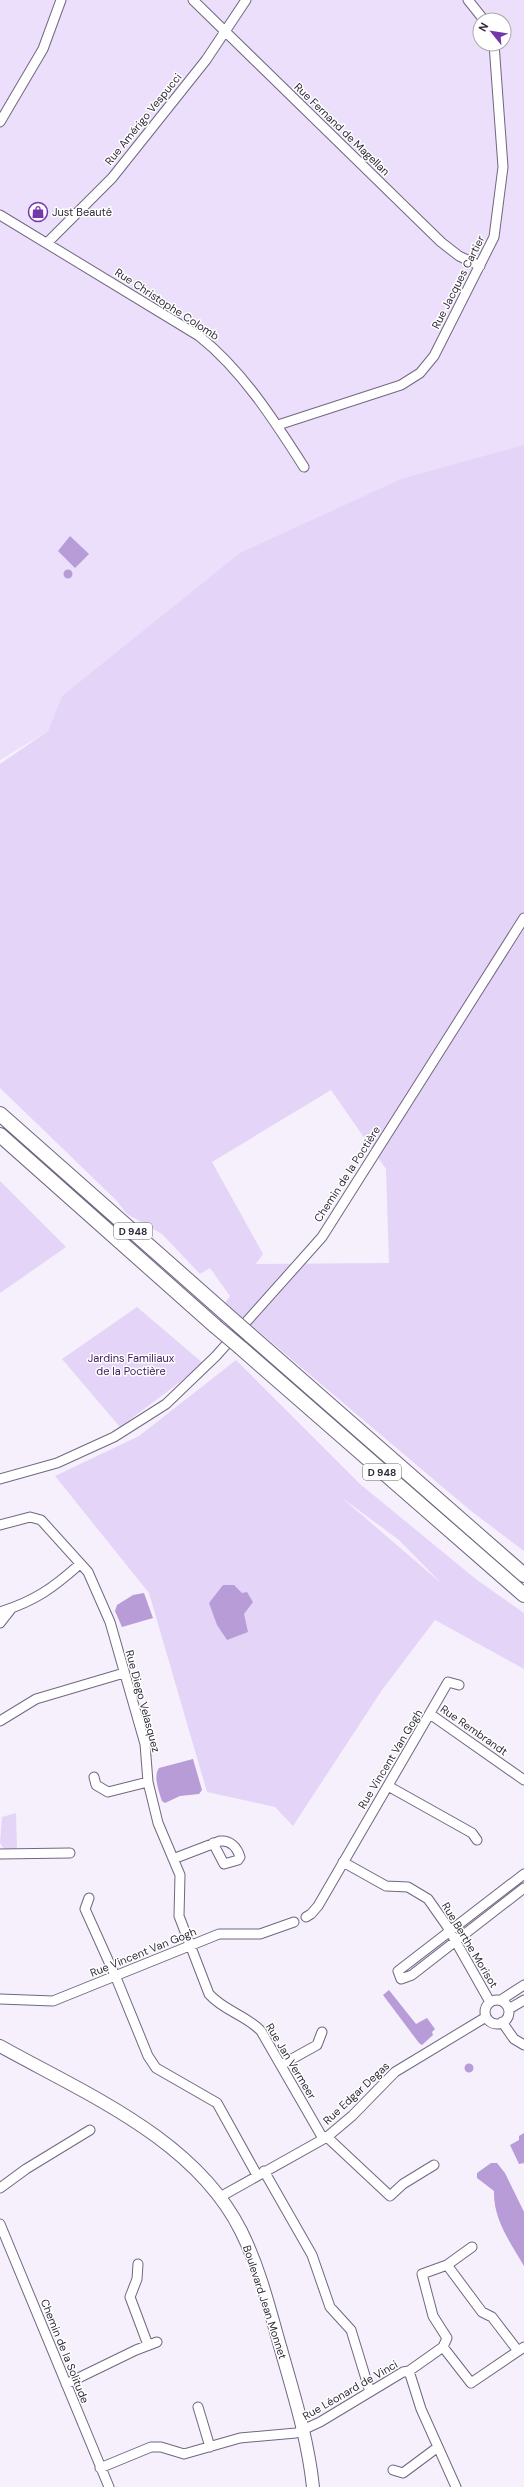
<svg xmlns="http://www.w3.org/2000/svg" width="524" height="2487" font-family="'DM Sans',sans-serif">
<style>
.built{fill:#ecdffc;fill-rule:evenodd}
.green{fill:#e4d5f8;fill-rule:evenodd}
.water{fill:#b79cd7}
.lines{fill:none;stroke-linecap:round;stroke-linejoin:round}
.minor-casing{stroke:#726780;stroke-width:11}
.major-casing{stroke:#726780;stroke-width:14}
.highway-casing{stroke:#726780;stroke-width:16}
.minor{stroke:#fff;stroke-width:9}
.major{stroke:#fff;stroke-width:12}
.highway{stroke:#fff;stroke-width:14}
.highway-bridge-casing{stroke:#726780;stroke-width:16;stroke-linecap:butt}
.highway-bridge{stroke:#fff;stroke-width:14}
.labels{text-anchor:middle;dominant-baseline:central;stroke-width:3;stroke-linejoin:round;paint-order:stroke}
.shield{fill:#fff;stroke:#6d6a72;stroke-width:1}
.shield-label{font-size:10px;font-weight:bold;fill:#2e2a35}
.street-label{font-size:11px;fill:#2e2a35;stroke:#fff}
.poi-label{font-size:11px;fill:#2e2a35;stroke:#fff;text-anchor:start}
.park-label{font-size:11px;fill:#3d185e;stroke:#fff}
</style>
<rect width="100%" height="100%" fill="#f5f0fc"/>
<!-- built -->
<path class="built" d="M0 0H524V451L62 696 48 731 0 760ZM480 20H504V44H480Z"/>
<!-- green -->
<path class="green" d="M524 445V1551L471 1511 225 1303 230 1296 210 1268 200 1274 162 1234 127 1214 116 1200 0 1088V764L48 731 62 696 240 553 401 479ZM331 1090 386 1169 389 1263 256 1264 263 1254 212 1162Z
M0 1181 66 1247 0 1293Z
M137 1307 204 1364 120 1427 62 1359Z
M236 1360 360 1484 477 1580 524 1613V1669L435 1620 382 1690 293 1826 275 1807 207 1792 149 1593 55 1476 139 1436ZM341 1497 399 1540 441 1583Z
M16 1813 17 1849H4L0 1843 2 1817Z
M524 1878V1886L457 1933 456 1932Z
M447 1938V1942L413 1969 409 1968Z"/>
<!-- water -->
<path class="water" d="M70 536 89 554 75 568 58 551Z
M63.5 574a4.5 4.5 0 1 1 9 0a4.5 4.5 0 1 1-9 0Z
M223 1585H234L242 1593 247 1592 253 1602 244 1614 248 1632 227 1640 217 1625 209 1603Z
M144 1593 153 1618 122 1627 115 1611 117 1605 133 1595Z
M193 1759 202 1790 199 1794 180 1796 165 1803 162 1801C159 1792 153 1776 159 1768Z
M389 1990 416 2024 427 2018 435 2029 432 2032 433 2035 422 2045 419 2043 383 1995Z
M464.5 2068a4.5 4.5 0 1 1 9 0a4.5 4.5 0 1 1-9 0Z
M524 2133V2163L519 2164 510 2145 519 2140V2136Z
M491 2163H497L505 2173 524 2212V2266C510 2242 493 2219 494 2191L477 2178V2173Z"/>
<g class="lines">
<defs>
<path id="minor" d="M193 0 441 242 459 256 480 266
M468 0 484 20
M0 122 43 49 61 0
M0 215 199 336C242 370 274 420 304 467
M47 243 112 178 206 60 246 0
M278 425 401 385 420 373 434 356 494 237 503 167 494 44
M0 1479 57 1463 114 1437 166 1404 216 1356 322 1237 524 918
M0 1525 30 1517 41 1520 88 1572 110 1622 145 1744 148 1782 158 1823 180 1875 179 1916 209 1994C224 2011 246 2015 261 2031L321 2135 327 2137 390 2196 403 2184 434 2165
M0 1612C35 1601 53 1588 80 1564
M0 1623 11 1609
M430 1714 524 1780
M0 1721 36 1699 124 1673
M94 1777 96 1785 108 1792 148 1782
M388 1786 472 1833 477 1840
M0 1854 70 1853
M173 1859 220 1841C230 1840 237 1847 240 1857L238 1860 224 1864 213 1843
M343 1862 386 1886 408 1887 428 1899 447 1926 490 2002
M524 1874 398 1971 401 1979 412 1975 524 1888
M89 1898 85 1909 117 1980 148 2056 156 2068 217 2103 257 2175
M306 1917 311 1914 318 1906 448 1682 459 1685
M0 1999 53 2001 219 1934H260L294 1922
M501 2000 524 1985
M485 2012a12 12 0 1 1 24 0a12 12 0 1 1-24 0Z
M509 2009 524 2000
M502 2022 514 2039 524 2045
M281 2065 317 2045 322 2032
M264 2171 312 2255 330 2307 351 2330 370 2392
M0 2188 26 2169 90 2130
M220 2197 327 2137 352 2116 395 2072 486 2017
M0 2224 109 2487
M472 2247 447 2265 482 2312 492 2317 518 2351
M138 2264 137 2279 130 2297 148 2345
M447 2265 422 2274 433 2316 447 2338 443 2347 471 2383 524 2347
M409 2371 421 2409 456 2487
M66 2384 136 2350 157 2342
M198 2407 210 2447
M100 2468 151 2447H161L184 2454 240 2438 296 2433 320 2422 403 2372 409 2371 443 2347
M393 2470 403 2473 438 2447"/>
<path id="major" d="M0 2046C86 2094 195 2139 241 2231 259 2267 269 2307 280 2346 293 2392 308 2439 313 2487"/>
<path id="highway" d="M0 1114 225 1313
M0 1135 215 1326
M250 1335 524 1575
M241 1348 524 1595"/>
</defs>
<!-- minor casing -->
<use href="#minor" class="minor-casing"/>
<!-- major casing -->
<use href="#major" class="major-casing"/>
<!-- highway casing -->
<use href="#highway" class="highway-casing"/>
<!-- minor -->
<use href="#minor" class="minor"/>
<!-- major -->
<use href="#major" class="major"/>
<!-- highway -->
<use href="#highway" class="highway"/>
<defs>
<path id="highway-bridge" d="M225 1313 250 1335
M215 1326 241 1348"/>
</defs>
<!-- highway-bridge casing -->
<use href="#highway-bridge" class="highway-bridge-casing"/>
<!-- highway-bridge -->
<use href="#highway-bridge" class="highway-bridge"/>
</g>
<!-- icons -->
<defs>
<symbol id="shop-ring" viewBox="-11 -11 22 22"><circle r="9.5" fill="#fff" stroke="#7436ab" stroke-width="1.5"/><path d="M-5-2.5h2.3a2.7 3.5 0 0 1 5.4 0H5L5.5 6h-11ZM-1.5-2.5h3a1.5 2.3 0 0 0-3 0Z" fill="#7436ab"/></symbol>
</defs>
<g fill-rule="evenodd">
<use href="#shop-ring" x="27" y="201" width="22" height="22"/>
</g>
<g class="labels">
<!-- shield labels -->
<g class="shield">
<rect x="114" y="1223" width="38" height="16" rx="3"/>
<rect x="363" y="1464" width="38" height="16" rx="3"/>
</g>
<g class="shield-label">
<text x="133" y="1231">D 948</text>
<text x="382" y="1472">D 948</text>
</g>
<!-- street labels -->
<g class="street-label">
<text transform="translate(143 119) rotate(-51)">Rue Amérigo Vespucci</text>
<text transform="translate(342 129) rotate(44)">Rue Fernand de Magellan</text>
<text transform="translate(458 282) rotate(-63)">Rue Jacques Cartier</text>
<text transform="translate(167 304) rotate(33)">Rue Christophe Colomb</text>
<text transform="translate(347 1174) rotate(-57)">Chemin de la Poctière</text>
<text transform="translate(143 1701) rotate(75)">Rue Diego Velasquez</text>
<text transform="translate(474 1730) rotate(35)">Rue Rembrandt</text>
<text transform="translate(390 1759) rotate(-59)">Rue Vincent Van Gogh</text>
<text transform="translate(470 1945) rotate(59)">Rue Berthe Morisot</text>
<text transform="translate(143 1952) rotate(-22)">Rue Vincent Van Gogh</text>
<text transform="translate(291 2061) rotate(59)">Rue Jan Vermeer</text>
<text transform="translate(356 2093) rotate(-43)">Rue Edgar Degas</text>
<text transform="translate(265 2302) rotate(72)">Boulevard Jean Monnet</text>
<text transform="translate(65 2351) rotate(68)">Chemin de la Solitude</text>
<text transform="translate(350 2390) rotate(-30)">Rue Léonard de Vinci</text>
</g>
<!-- poi labels -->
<g class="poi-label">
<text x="52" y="212">Just Beauté</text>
</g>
<!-- park labels -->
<g class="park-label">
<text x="131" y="1358">Jardins Familiaux<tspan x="131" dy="13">de la Poctière</tspan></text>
</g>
</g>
<!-- north arrow -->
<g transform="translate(492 32) rotate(300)"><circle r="19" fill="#ffffff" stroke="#abaaae"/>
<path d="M0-3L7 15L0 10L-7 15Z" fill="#7436ab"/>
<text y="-6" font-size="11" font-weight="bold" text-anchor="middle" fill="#2e2a35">N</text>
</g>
</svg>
